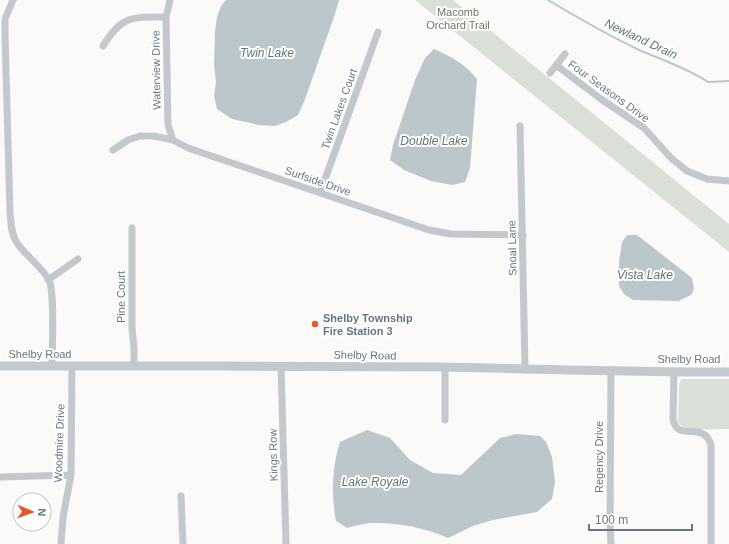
<svg xmlns="http://www.w3.org/2000/svg" width="729" height="544" font-family="Helvetica,sans-serif">
<style>
.green{fill:#dadfd7}
.water{fill:#bbc7cb}
.lines{fill:none;stroke-linecap:round;stroke-linejoin:round}
.stream{stroke:#bbc7cb;stroke-width:2}
.minor{stroke:#c3c8cc;stroke-width:7}
.tertiary{stroke:#c3c8cc;stroke-width:9}
.poi-dot{fill:#e4572e;stroke:#fff;stroke-width:1.5}
.labels{text-anchor:middle;dominant-baseline:central;stroke-width:4;stroke-linejoin:round;paint-order:stroke}
.park-label{font-size:11px;fill:#687a64;stroke:#fff}
.street-label{font-size:11px;fill:#657683;stroke:#fff}
.poi-label{font-size:11px;font-weight:bold;fill:#657683;stroke:#fff;text-anchor:start}
.water-label{font-size:12px;font-style:italic;fill:#60757c;stroke:#fff}
</style>
<rect width="100%" height="100%" fill="#fafaf8"/>
<!-- green -->
<path class="green" d="M415 0H453L729 224V252Z
M684 379H729V429C715 429 698 431 684 427 681 426 679 424 678 421L679 387 680 380Z"/>
<!-- water -->
<path class="water" d="M226 0H339L335 14 304 102 298 115 286 122 275 126 259 125 232 119 217 109 214 96 216 82 214 64 215 32 217 17 221 6Z
M434 49C452 57 465 64 477 79L470 168 465 182 452 185 431 181 404 170 390 160 393 145 415 80 425 58Z
M627 235H637L692 278 694 289 691 295 678 301 633 300 624 294 619 286V262L622 242Z
M367 430 390 438 410 460 433 473 461 475 500 438 517 434 540 436 546 442 552 457 555 482 552 499 537 512 493 520 473 526 448 538C424 527 395 522 369 523 362 524 354 526 347 528L336 521C331 496 332 467 340 442Z"/>
<g class="lines">
<!-- stream -->
<path class="stream" d="M548 0C578 18 608 35 639 50 662 60 687 68 708 82L729 81"/>
<!-- minor -->
<path class="minor" d="M13 0 5 19V35L10 213C11 223 11 234 17 243 26 256 41 266 49 280 55 293 52 349 52 366
M170 0 166 17 168 125 173 140
M103 46C122 15 132 17 166 17
M556 65 601 99 644 128 671 158 687 171 707 179 729 181
M550 73 565 54
M520 126 525 369
M113 150 128 140 140 136H153L173 140 188 148 241 166 429 230 451 234 523 235
M320 193 378 32
M132 228V328L134 348V365
M48 280 78 259
M281 366 286 544
M445 367V420
M611 371 610 524 611 544
M674 372 673 419C677 443 704 420 711 445V544
M0 477 71 475
M181 496 183 544
M61 544 63 517 71 475 72 366"/>
<!-- tertiary -->
<path class="tertiary" d="M0 366C148 366 295 366 443 367 539 369 634 372 729 372"/>
</g>
<!-- markers -->
<circle class="poi-dot" cx="315" cy="324" r="4"/>
<g class="labels">
<!-- park labels -->
<g class="park-label">
<text x="458" y="12">Macomb<tspan x="458" dy="13">Orchard Trail</tspan></text>
</g>
<!-- street labels -->
<g class="street-label">
<text transform="translate(156 70) rotate(-91)">Waterview Drive</text>
<text transform="translate(609 91) rotate(36)">Four Seasons Drive</text>
<text transform="translate(339 109) rotate(-70)">Twin Lakes Court</text>
<text transform="translate(318 181) rotate(19)">Surfside Drive</text>
<text transform="translate(512 248) rotate(-91)">Snoal Lane</text>
<text transform="translate(121 297) rotate(-90)">Pine Court</text>
<text x="40" y="354">Shelby Road</text>
<text transform="translate(365 355) rotate(1)">Shelby Road</text>
<text x="689" y="359">Shelby Road</text>
<text transform="translate(59 443) rotate(-88)">Woodmire Drive</text>
<text transform="translate(273 455) rotate(-91)">Kings Row</text>
<text transform="translate(599 457) rotate(-90)">Regency Drive</text>
</g>
<!-- poi labels -->
<g class="poi-label">
<text x="323" y="318">Shelby Township<tspan x="323" dy="13">Fire Station 3</tspan></text>
</g>
<!-- water labels -->
<g class="water-label">
<text transform="translate(641 39) rotate(25)">Newland Drain</text>
<text x="267" y="53">Twin Lake</text>
<text x="434" y="141">Double Lake</text>
<text x="645" y="275">Vista Lake</text>
<text x="375" y="482">Lake Royale</text>
</g>
</g>
<!-- north arrow -->
<g transform="translate(32 512) rotate(92)"><circle r="19" fill="#ffffff" stroke="#c1c8cd"/>
<path d="M0-3L7 15L0 10L-7 15Z" fill="#e4572e"/>
<text y="-6" font-size="11" font-weight="bold" text-anchor="middle" fill="#657683">N</text>
</g>
<!-- scale -->
<path d="M589 524v6h103v-6" fill="none" stroke="#657683" stroke-width="2"/>
<text x="595" y="524" font-size="12" fill="#657683" stroke="#ffffff" stroke-width="3" paint-order="stroke">100 m</text>
</svg>
